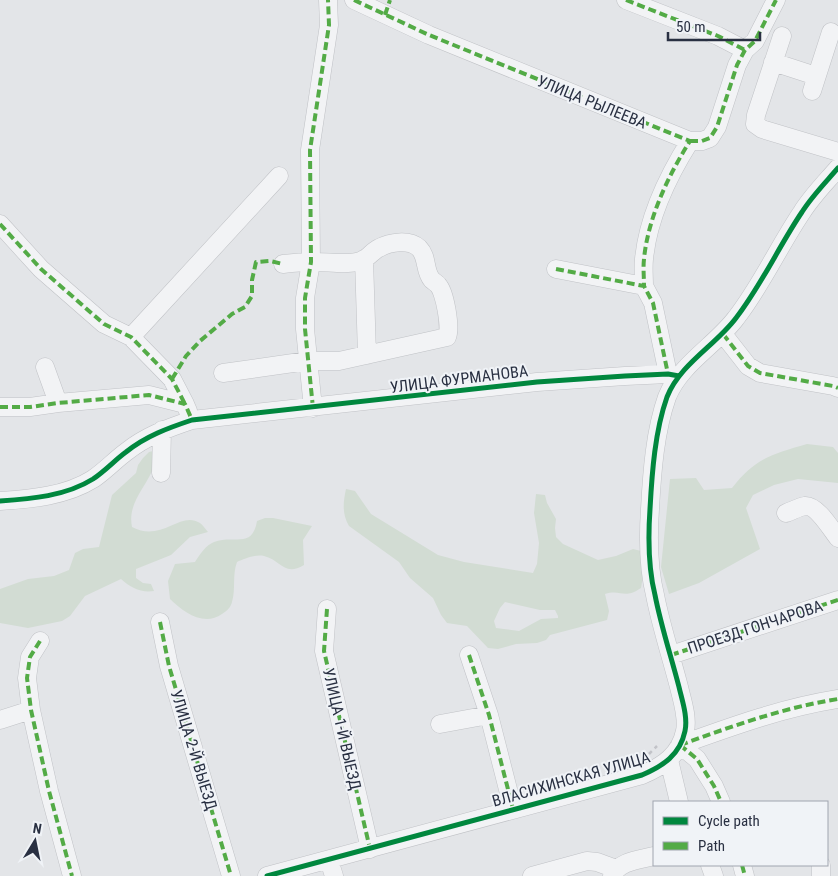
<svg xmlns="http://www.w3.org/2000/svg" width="838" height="876" font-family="'Roboto Condensed',sans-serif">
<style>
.green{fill:#d2dcd3;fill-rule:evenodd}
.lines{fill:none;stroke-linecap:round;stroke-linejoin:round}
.minor-casing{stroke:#c0c2c6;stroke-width:19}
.path{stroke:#c2c3c8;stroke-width:2.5;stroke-dasharray:4 4;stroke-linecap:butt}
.minor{stroke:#f2f3f5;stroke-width:18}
.quiet{stroke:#53ab46;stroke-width:4;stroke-dasharray:8 4;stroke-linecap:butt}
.cycleway-casing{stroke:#f0f3f7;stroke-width:8}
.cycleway{stroke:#00873e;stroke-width:5}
.labels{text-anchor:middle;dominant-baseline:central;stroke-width:4;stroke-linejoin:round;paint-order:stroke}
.street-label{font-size:16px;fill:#293042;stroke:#f0f3f7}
</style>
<rect width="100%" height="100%" fill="#e3e5e8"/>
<!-- green -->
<path class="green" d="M807 444 833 447 838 453V483L798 479 774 485 753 495 746 508 760 549 699 583 669 594 661 567 670 479 696 478 704 490 732 488C755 458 773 454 807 444Z
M157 450C156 455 156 461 154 466 147 487 127 502 132 527 162 543 180 510 200 523 203 525 206 530 208 532L190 537 171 555 136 569V578L143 583 151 584 154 591C141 593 131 588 121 579L85 596 70 616 62 621 28 628 0 623V589L28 579 54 576 69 570 75 553 83 549 99 547 112 495 136 473 138 465 143 458 149 452Z
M346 489 355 491 371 514 438 555 464 562 533 573 537 564 539 543 534 513 536 494 545 495 547 503 556 519 555 528 556 537 563 544 598 560 616 556 633 549 641 551 644 570 641 588C623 600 622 589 605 594L609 611 607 620 550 635 546 640 537 643 516 644 498 649 488 648 467 626 447 623 441 615 433 598 410 578 399 562 349 526C342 514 343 503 346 489ZM505 602 540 610H555L558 616V618L541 619 519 631 496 628 494 621 500 608Z
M265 518H273L312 526 303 540 304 565C284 577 281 560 264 556 255 554 244 559 237 562 232 575 236 589 232 602 231 607 227 611 222 614 204 627 183 612 170 599L168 581 175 564 195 562C200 554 206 545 214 542 234 534 252 550 257 521Z"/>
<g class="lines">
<defs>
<path id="minor" d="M354 0 429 35 690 141C668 176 648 218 644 259 643 268 644 277 644 286
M626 0 718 36 745 50
M782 36 756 115 755 124 762 129 838 152
M773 62 816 76
M812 91 831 32
M690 141H702L710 138 717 127 737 65 745 50 755 41 776 0
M0 224 41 269 104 324 131 337 172 379 185 404
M364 259 367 355
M556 269 644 286 653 303 668 374
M723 334 748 366 760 373 833 386 838 388
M131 337 279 176
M45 367 58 403
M223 373 307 361H339L447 337C451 328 445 292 438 285 437 283 434 282 432 280 424 271 428 257 419 248 409 239 390 242 379 248 372 251 368 259 360 261 344 266 327 261 310 262 301 262 292 263 283 264
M0 407H30L58 403 149 395 185 404 188 411
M313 408 305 329V298L311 262 310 150 329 25 328 0
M161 473 162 430
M0 501C31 499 66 496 93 479 105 471 115 460 126 452 146 436 168 428 192 420L537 382 625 376 668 374 679 376
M786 513C792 511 799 507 805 506 817 505 831 529 838 538
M327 609 324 651 370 849
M160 622 169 666 231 876
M40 641 30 657 27 678 31 710 49 791 72 876
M469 655 489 715 513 809
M671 655 838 600
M0 720 31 710
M440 724 489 715
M680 745C733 726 782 708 838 699
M680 745 697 759 714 786 721 802
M669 760 679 802
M329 860 334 876
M710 865 714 876
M742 865 745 876
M821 865V876
M267 876 642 775C663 766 680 755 685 731 688 717 682 700 679 687 671 656 661 626 655 595 648 567 648 538 650 509 652 472 655 431 667 397 680 364 716 345 736 318 761 286 779 246 802 212 812 196 826 182 838 168
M532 876 587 861 597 862 616 869
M612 876C619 861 639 860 654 856"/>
</defs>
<!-- minor casing -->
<use href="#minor" class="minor-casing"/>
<!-- path -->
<path class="path" d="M649 754 657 746"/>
<!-- minor -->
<use href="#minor" class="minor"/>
<!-- quiet -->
<path class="quiet" d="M354 0 429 35 690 141C668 176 648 218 644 259 643 268 644 277 644 286
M626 0 718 36 745 50
M385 15 390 0
M690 141H702L710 138 717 127 737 65 745 50 755 41 776 0
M0 224 41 269 104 324 131 337 172 379 185 404
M556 269 644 286 653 303 668 374
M723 334 748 366 760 373 833 386 838 388
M172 379 186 356 200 341 232 314 245 307 252 296V280L256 262 270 261 283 264
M0 407H30L58 403 149 395 185 404 192 420
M313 408 305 329V298L311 262 310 150 329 25 328 0
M327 609 324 651 370 849
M160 622 169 666 231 876
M40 641 30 657 27 678 31 710 49 791 72 876
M469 655 489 715 513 809
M671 655 838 600
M680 745C733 726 782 708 838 699
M680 745 697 759 714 786 721 802
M742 865 745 876"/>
<defs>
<path id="cycleway" d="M0 501C31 499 66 496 93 479 105 471 115 460 126 452 146 436 168 428 192 420L537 382 625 376 668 374 679 376
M267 876 642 775C663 766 680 755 685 731 688 717 682 700 679 687 671 656 661 626 655 595 648 567 648 538 650 509 652 472 655 431 667 397 680 364 716 345 736 318 761 286 779 246 802 212 812 196 826 182 838 168"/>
</defs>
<!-- cycleway casing -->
<use href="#cycleway" class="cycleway-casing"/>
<!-- cycleway -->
<use href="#cycleway" class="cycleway"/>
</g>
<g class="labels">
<!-- street labels -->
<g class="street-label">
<text transform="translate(592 102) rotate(22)">УЛИЦА РЫЛЕЕВА</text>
<text transform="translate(459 379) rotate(-7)">УЛИЦА ФУРМАНОВА</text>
<text transform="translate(755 627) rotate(-18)">ПРОЕЗД ГОНЧАРОВА</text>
<text transform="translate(342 729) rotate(77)">УЛИЦА 1-Й ВЫЕЗД</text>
<text transform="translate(194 750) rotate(73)">УЛИЦА 2-Й ВЫЕЗД</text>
<text transform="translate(571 779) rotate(-16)">ВЛАСИХИНСКАЯ УЛИЦА</text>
</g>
</g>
<!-- legend -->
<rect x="653" y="801" width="175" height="65" fill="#f0f3f7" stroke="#a0a5af"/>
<rect x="663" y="817" width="25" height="8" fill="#00873e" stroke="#a0a5af"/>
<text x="698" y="826" font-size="15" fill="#293042">Cycle path</text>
<rect x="663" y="842" width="25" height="8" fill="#53ab46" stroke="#a0a5af"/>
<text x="698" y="851" font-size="15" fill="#293042">Path</text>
<!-- north arrow -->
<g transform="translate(35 841) rotate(10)" stroke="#f0f3f7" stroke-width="4" paint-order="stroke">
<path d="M0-4L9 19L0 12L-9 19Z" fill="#293042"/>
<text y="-8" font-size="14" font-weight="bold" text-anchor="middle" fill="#293042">N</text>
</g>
<!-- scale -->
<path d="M668 32v8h92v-8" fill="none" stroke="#293042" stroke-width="2.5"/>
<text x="676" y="32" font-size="15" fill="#293042" stroke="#f0f3f7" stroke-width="4" paint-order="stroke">50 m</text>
</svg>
